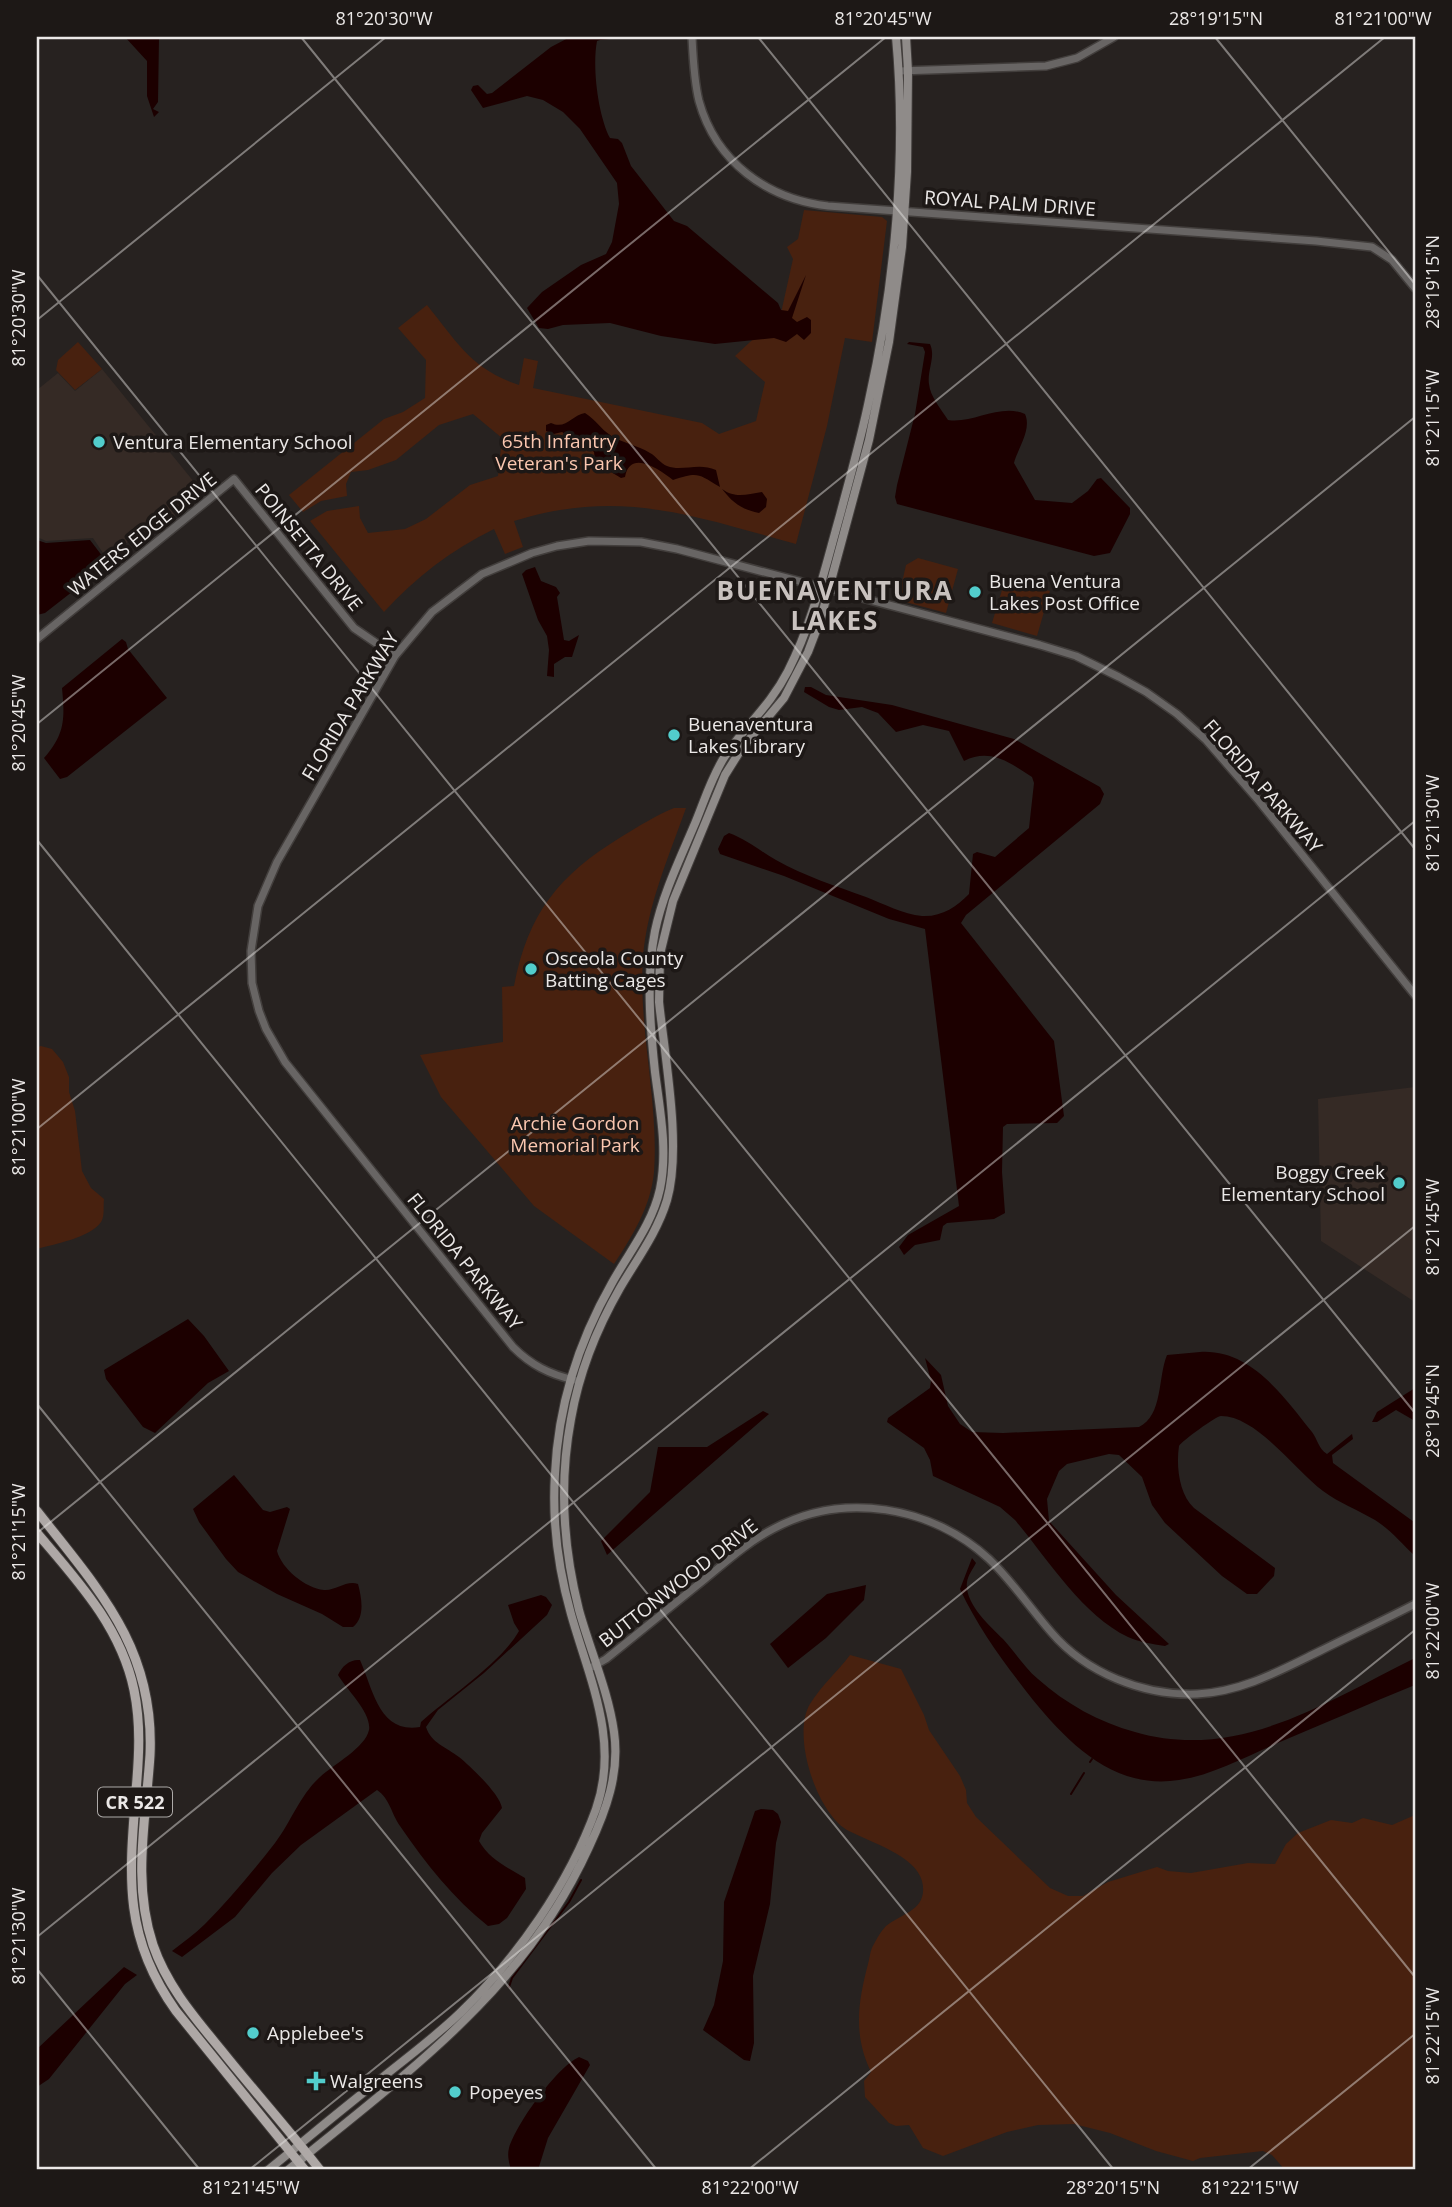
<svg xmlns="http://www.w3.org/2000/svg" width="1452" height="2207" font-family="'Open Sans',sans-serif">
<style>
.built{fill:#352a25}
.green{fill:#48210f}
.water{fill:#1c0000}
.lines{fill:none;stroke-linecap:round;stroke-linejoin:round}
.stream{stroke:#1c0000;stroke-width:2}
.tertiary-casing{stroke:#423e3c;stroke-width:10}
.secondary-casing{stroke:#423e3c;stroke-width:10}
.primary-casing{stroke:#423e3c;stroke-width:11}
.tertiary{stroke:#686564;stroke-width:7}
.secondary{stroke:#8f8b89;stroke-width:8}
.primary{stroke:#aea8a6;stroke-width:9}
.ticks{fill:none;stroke:#ebe8e7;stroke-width:2;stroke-opacity:0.45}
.poi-dot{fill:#52cdcc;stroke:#1d1816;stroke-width:2.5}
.labels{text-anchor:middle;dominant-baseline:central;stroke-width:7;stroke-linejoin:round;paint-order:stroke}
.shield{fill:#1d1816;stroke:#adaaa8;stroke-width:2}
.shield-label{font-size:18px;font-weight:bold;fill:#ebe8e7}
.street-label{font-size:19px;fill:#ebe8e7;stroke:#1d1816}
.park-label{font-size:19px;fill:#fbc7b0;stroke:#1d1816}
.poi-label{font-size:19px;fill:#ebe8e7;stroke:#1d1816;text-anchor:start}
.district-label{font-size:26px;font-weight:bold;letter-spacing:2px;fill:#c9c2bf;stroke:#1d1816}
.neatline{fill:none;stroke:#ebe8e7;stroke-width:2.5}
.ticks-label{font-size:18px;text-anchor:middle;fill:#ebe8e7}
</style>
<rect width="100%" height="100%" fill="#272220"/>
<!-- built -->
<path class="built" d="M102 369 203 493 156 531 140 532 107 559 93 538 46 541 37 537V390L58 373 75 391Z
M1415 1087V1302L1321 1241 1318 1099Z"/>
<!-- green -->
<path class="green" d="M804 210 882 217 887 221 872 342 845 338 827 426 796 544C693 516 621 488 514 521L523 547 505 554 494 529C451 550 416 577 384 612L310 521 327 511 359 506 360 518 368 533 405 529 426 519 470 485 498 476 502 438 473 414 439 425 396 460 368 470 351 472 346 484 347 496 321 501 303 512 289 495 384 419 403 412 425 398 426 360 398 328 427 305C457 342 471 369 519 385L524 358 538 361 533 388 702 423 719 434 756 421 765 382 735 356 781 313 793 259 787 247 798 239Z
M78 342 102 369 75 390 56 370 58 360Z
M918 558 958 569 946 613 898 600 906 565Z
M1005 580 1050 591 1037 636 992 623Z
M674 808H686C669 856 647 906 643 957 638 1029 659 1101 654 1172 651 1206 632 1237 614 1264L534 1206 441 1097 420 1055 503 1042 502 987 514 986C528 913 559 875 621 837 639 826 655 816 674 808Z
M41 1046 52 1049 63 1062 69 1077V1092L75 1111 82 1171 91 1188 104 1199C103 1206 105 1216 101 1222 90 1238 54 1244 37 1249V1047Z
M850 1655 901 1669 924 1715 929 1730 960 1776 966 1790 967 1803 976 1817 1050 1888 1068 1896H1083L1108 1882 1157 1867 1168 1871 1191 1873 1248 1863 1275 1864 1286 1844 1298 1833 1331 1820 1352 1823 1363 1818 1392 1825 1415 1815V2170H1285L1272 2155 1263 2151 1200 2158 1193 2161 1156 2151 1110 2133 1074 2124 1038 2125 1007 2132 943 2156 923 2148 909 2125 896 2126 889 2123 865 2097 864 2081 871 2072C853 2035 858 2002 868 1964 870 1957 870 1950 874 1944 877 1938 882 1930 886 1926 902 1913 929 1910 922 1881 916 1856 870 1842 849 1831 817 1815 791 1735 810 1704 821 1686 838 1671 850 1655Z"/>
<!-- water -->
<path class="water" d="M125 37H159L158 102 153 109 159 112 154 117 147 96V61Z
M570 37H629L600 40 597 41C592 67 598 115 610 138L618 139 622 143 631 166 674 221 687 226 778 303 781 310 788 311 806 275 792 318 797 322 807 317 811 320V333L804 340 797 334 786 342 774 338 715 344 661 336 610 323 563 325 548 329 539 328 527 308 542 292 581 265 606 254 612 242 619 204 617 183 580 129 563 112 543 100 527 96 483 108 471 90 473 86 478 85 487 94 492 93 551 47Z
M909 342 930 344C936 357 927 370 929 384 930 396 941 409 948 420 973 424 1000 403 1025 414 1032 429 1018 448 1014 463L1035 500 1072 503 1088 491 1097 479 1101 478 1130 508V514L1110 553 1094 556 897 504 895 497 897 485 915 414 925 352 923 347 907 344Z
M585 413C595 419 601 429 610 435 621 443 638 445 650 453 656 456 661 464 667 466 682 472 698 462 716 470L720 487C697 473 698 472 673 480 659 469 630 449 625 477L621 478 611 472 605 471 595 460 594 452 579 438 573 439 562 432 554 434 546 431V425L551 423C566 430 572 415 585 413Z
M722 489C736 499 747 494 762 492L767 499 766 507 759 513C741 509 733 503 722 489Z
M37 540 46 543 90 540 103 557V562L86 581 45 613 37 615Z
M535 567 541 581 556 587 560 593 557 597 564 640 569 641 579 635 572 657H565L554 664V677L547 676 549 650 547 636 538 620 522 574 526 570Z
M122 639 126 642 128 649 167 698 67 777 60 779 44 758C65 734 65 719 62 688Z
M805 687H811L826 695 892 705 1014 739 1100 787 1104 794 1100 804 966 915 961 923 1054 1041 1064 1116 1057 1123 1007 1124 1003 1127 1002 1172 1005 1213 994 1219 947 1223 943 1226 940 1240 915 1245 904 1255 899 1247 908 1235 959 1206 925 929 889 919 784 876 720 854 718 849 724 836 729 833C746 839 760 851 776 860 804 876 836 886 866 897 884 904 903 914 922 916 942 917 956 907 969 894L973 854 977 852 995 857 1029 828 1034 783 1032 777C1009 762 990 748 964 761L949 731 923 725 896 732 878 713 862 707 839 710 829 707 804 692Z
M188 1319 204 1336 229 1371 208 1383 155 1433 143 1427 106 1379 104 1370Z
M1200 1352C1251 1349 1283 1396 1312 1432 1318 1440 1318 1448 1327 1454L1352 1434 1353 1439 1332 1455 1333 1463 1414 1522 1415 1556C1402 1544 1391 1530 1375 1520 1358 1510 1339 1503 1323 1491 1296 1471 1257 1416 1221 1416 1216 1416 1182 1441 1179 1446 1176 1466 1179 1494 1194 1508L1275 1568 1274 1576 1257 1594H1247L1222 1576 1165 1523 1152 1505 1142 1477 1119 1455 1109 1454 1067 1464 1059 1471 1047 1499 1049 1521 1116 1595 1169 1644 1165 1646C1152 1644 1139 1642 1128 1637 1082 1615 1047 1558 1015 1520L1000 1507 933 1476 930 1460 924 1448 887 1422 888 1418 930 1388 931 1381 925 1358 941 1375 948 1406 960 1424 972 1432 1003 1433 1139 1427C1163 1416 1158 1376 1167 1355Z
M1415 1388V1421L1396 1410 1377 1422H1372L1377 1412Z
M763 1411 769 1414 607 1555 601 1541 650 1492 658 1447H707Z
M234 1475 263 1510 270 1512 287 1507 290 1509 277 1551C282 1569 305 1588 324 1590 336 1591 346 1580 358 1584 362 1599 365 1617 353 1627H343L322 1614 277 1594 238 1572 226 1559 199 1522 193 1509Z
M972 1558 976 1563C973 1569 968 1575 967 1582 964 1603 990 1626 1003 1639 1015 1652 1024 1667 1038 1679 1066 1704 1099 1722 1135 1732 1238 1762 1326 1702 1415 1658V1685C1368 1704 1321 1725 1273 1745 1243 1758 1212 1775 1179 1780 1115 1790 1070 1745 1033 1700 1005 1664 979 1630 960 1589Z
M866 1585 864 1600 826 1638 788 1668 770 1644 827 1594Z
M541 1595 546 1597 552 1605 547 1615 484 1673 438 1710 426 1727C431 1743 446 1747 459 1757 470 1766 500 1794 502 1808L482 1833 479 1841C489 1859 508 1868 525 1878L526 1889 507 1918 499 1924 488 1926C453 1898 426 1864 400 1826 391 1813 390 1799 377 1790L301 1845 272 1873 235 1917 182 1957 172 1951C183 1942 195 1934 205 1924 230 1899 253 1871 275 1843 291 1822 300 1795 320 1777 334 1764 365 1748 369 1730 372 1713 346 1689 338 1675 342 1666 350 1659 360 1660 373 1689 379 1734 420 1727L421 1722C450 1696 501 1663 519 1631L514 1623 508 1605Z
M761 1809 773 1810 778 1814 781 1822 776 1843 770 1904 753 1976 754 2043 750 2061 744 2060 703 2030 714 2005 723 1961 724 1902 755 1811Z
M124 1967 137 1975 125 1984 49 2079 37 2087V2049Z
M579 2057 588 2061 590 2065 548 2138 538 2170H511C509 2163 507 2155 509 2148 517 2123 556 2068 579 2057Z"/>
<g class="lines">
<!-- stream -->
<path class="stream" d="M1090 1762 1092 1759
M1071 1794 1084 1773
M509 1987 512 1978 569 1902 581 1880"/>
<defs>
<path id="tertiary" d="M692 37C693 58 694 81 699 101 716 162 767 199 828 206L1316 241 1372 247 1392 260 1415 288
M899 71 1046 66 1077 58 1114 37
M37 639 234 479 354 628 395 656
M574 1380C549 1374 531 1365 513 1347L285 1062 266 1029 259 1011 252 983 251 951 258 906 277 862 395 656 432 612 482 574 532 553 557 546 589 541 641 542 677 549 1040 645 1076 656 1119 677 1146 692 1177 714 1206 740 1259 801 1415 995
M592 1667 606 1659C639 1632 672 1606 705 1579 727 1561 748 1542 773 1529 843 1491 932 1506 989 1559 1012 1581 1030 1608 1051 1632 1086 1673 1143 1696 1197 1694 1242 1692 1281 1670 1320 1651 1352 1635 1384 1620 1415 1604"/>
<path id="secondary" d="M268 2170C304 2141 341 2110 378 2081 405 2059 434 2038 460 2013 517 1958 569 1884 596 1809 620 1741 589 1678 571 1614 558 1568 552 1521 555 1474 558 1407 579 1341 612 1283 629 1252 652 1225 660 1189 668 1150 660 1111 655 1072 650 1026 646 977 655 931 663 893 681 857 696 821 705 799 712 776 725 756 746 725 770 706 788 671 813 622 825 568 840 515 850 477 861 439 869 400 895 284 907 155 896 37
M288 2170C406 2073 523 1992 589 1847 606 1811 620 1773 614 1732 608 1690 590 1650 579 1610 563 1547 559 1483 571 1419 579 1373 597 1328 620 1288 637 1259 657 1233 667 1200 682 1148 665 1058 659 1002L660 954 673 901 725 775 742 748 784 698 808 652 821 618 869 440 889 342 902 247 907 172 908 71 906 37"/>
<path id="primary" d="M37 1511C98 1589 155 1648 150 1755 146 1819 132 1882 153 1945 167 1986 195 2018 222 2051 254 2091 289 2130 320 2170
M37 1533C77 1580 121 1627 134 1690 141 1724 139 1757 136 1791 129 1877 123 1937 176 2011L305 2170"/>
</defs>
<!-- tertiary casing -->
<use href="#tertiary" class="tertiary-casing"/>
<!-- secondary casing -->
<use href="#secondary" class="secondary-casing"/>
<!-- primary casing -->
<use href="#primary" class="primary-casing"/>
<!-- tertiary -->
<use href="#tertiary" class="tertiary"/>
<!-- secondary -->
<use href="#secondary" class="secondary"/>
<!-- primary -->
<use href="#primary" class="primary"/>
</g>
<!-- ticks -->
<path class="ticks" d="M301 37 1415 1413M758 37 1415 849M1215 37 1415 284M37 275 1415 1977M37 320 386 37M37 724 886 37M37 840 1114 2170M37 1129 1385 37M37 1404 657 2170M37 1533 1415 417M37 1937 1415 821M37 1969 200 2170M249 2170 1415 1226M748 2170 1415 1630M1247 2170 1415 2034"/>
<!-- markers -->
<g class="poi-dot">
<circle cx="99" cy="442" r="7"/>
<circle cx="975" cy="592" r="7"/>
<circle cx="674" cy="735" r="7"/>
<circle cx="531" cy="969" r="7"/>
<circle cx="1399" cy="1183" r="7"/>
<circle cx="253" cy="2033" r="7"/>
<path d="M312.5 2070.5h7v7h7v7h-7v7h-7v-7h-7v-7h7z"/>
<circle cx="455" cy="2092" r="7"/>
</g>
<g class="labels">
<!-- shield labels -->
<rect class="shield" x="98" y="1787.5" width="74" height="29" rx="5"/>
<g class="shield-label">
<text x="135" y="1802">CR 522</text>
</g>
<!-- street labels -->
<g class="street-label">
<text transform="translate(1010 203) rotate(4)">ROYAL PALM DRIVE</text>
<text transform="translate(142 534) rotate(-39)">WATERS EDGE DRIVE</text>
<text transform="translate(309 547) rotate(51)">POINSETTA DRIVE</text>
<text transform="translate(350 706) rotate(-59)">FLORIDA PARKWAY</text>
<text transform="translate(1263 786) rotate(49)">FLORIDA PARKWAY</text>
<text transform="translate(465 1261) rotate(51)">FLORIDA PARKWAY</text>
<text transform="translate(678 1583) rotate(-38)">BUTTONWOOD DRIVE</text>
</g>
<!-- park labels -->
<g class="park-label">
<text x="559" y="441">65th Infantry<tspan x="559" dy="22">Veteran's Park</tspan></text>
<text x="575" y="1123">Archie Gordon<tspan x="575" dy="22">Memorial Park</tspan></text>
</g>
<!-- poi labels -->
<g class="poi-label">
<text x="113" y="442">Ventura Elementary School</text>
<text x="989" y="581">Buena Ventura<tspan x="989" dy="22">Lakes Post Office</tspan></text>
<text x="688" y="724">Buenaventura<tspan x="688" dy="22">Lakes Library</tspan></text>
<text x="545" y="958">Osceola County<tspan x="545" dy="22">Batting Cages</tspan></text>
<text x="1385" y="1172" text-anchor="end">Boggy Creek<tspan x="1385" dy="22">Elementary School</tspan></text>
<text x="267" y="2033">Applebee's</text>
<text x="330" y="2081">Walgreens</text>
<text x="469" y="2092">Popeyes</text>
</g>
<!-- district labels -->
<g class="district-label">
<text x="835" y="590">BUENAVENTURA<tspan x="835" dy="30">LAKES</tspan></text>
</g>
</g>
<!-- border -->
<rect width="1452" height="2207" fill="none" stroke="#1d1816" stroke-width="77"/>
<rect x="38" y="38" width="1376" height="2130" class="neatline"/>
<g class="ticks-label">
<text x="384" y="25">81°20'30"W</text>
<text x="883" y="25">81°20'45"W</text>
<text x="1216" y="25">28°19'15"N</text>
<text x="1383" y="25">81°21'00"W</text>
<text transform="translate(1433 282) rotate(-90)" y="6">28°19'15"N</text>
<text transform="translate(19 318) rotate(-90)" y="6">81°20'30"W</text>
<text transform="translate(1433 418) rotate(-90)" y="6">81°21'15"W</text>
<text transform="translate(19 723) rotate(-90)" y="6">81°20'45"W</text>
<text transform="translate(1433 823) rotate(-90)" y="6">81°21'30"W</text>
<text transform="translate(19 1127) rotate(-90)" y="6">81°21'00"W</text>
<text transform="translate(1433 1227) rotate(-90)" y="6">81°21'45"W</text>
<text transform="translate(1433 1411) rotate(-90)" y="6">28°19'45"N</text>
<text transform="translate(19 1532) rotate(-90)" y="6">81°21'15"W</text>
<text transform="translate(1433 1631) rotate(-90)" y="6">81°22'00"W</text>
<text transform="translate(19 1936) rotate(-90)" y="6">81°21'30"W</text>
<text transform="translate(1433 2036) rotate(-90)" y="6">81°22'15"W</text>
<text x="251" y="2194">81°21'45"W</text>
<text x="750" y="2194">81°22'00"W</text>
<text x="1113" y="2194">28°20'15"N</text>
<text x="1250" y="2194">81°22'15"W</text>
</g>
</svg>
